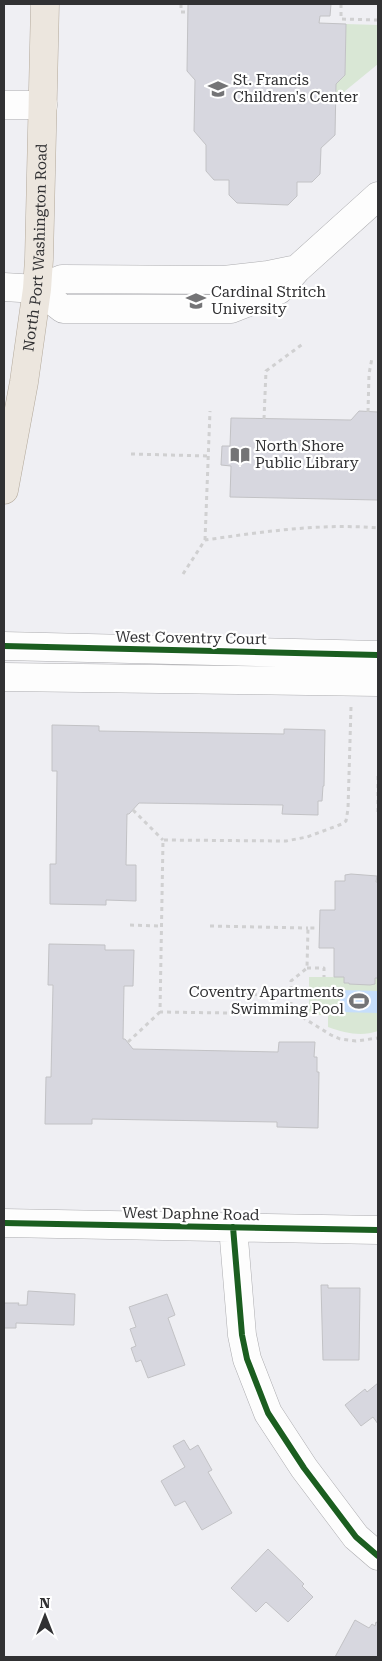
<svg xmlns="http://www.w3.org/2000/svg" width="382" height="1661" font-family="'Roboto Serif',serif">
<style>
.green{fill:#d9e7d5}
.water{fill:#c6defb}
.building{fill:#d7d7df;stroke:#c2c2c5}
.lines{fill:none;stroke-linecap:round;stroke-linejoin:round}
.minor-casing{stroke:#adadb0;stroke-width:29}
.major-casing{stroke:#b3a99b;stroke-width:29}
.path{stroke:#d0d0d1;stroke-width:3;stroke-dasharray:4 4;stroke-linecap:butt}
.minor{stroke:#fdfdfd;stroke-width:28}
.major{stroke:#ece6de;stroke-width:28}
.cycleway-casing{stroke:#fff;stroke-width:9}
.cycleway{stroke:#1b5e20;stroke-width:6}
.labels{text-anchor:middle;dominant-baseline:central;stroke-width:4.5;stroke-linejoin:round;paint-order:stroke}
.poi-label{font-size:15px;fill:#313133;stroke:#fff;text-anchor:start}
.street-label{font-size:15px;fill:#313133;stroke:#fff}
</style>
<rect width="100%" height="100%" fill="#efeff3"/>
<!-- green -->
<path class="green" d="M346 24 378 25V64L345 91V99H336V84L345 75Z
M309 977H344L349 984H375V978H378V1031C361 1037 345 1033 328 1027V1015H309Z"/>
<!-- water -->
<path class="water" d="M340 990 378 991V1013L340 1012Z"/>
<!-- building -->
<path class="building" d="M188 4H331L330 16H320L319 23 346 24 345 75 336 84 335 135 321 148 320 174 312 182H297V196L288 205 237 203 229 195V180H214L206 171V145L194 131 195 80 187 71Z
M359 411 378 412V500L230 497 231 466 221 465 222 446H230L231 418 351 420Z
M52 725 99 726V731L284 734V729L325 730 324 786H323L322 801H318V815L282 814 283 805 139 803 129 814H127L126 865H136V901L106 900V905L50 904V864H56L57 771H52Z
M351 874 377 876 376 882H378V978H375V984L370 985 349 984V983H344V977H334V948H319L320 910H335V881H345V875Z
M49 944 105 945V950H134L133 986H124L123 1039H125L133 1049 278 1052 279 1042H315L314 1057H317V1072H319L318 1128 277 1127V1122L92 1119V1124H45L46 1077H51L53 985H48Z
M321 1285H328V1288H360L359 1360H323Z
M28 1291 75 1294 74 1325 16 1323V1328H4V1303H19L18 1305H27Z
M167 1294 175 1315 168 1318 185 1365 148 1378 141 1360 136 1362 131 1348 136 1346 130 1329 136 1327 129 1307Z
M378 1383V1424L373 1417 361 1426 345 1405 365 1389 367 1392Z
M184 1440 190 1450 198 1445 212 1470 208 1472 232 1513 202 1530 185 1501 175 1506 161 1481 185 1467 173 1446Z
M268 1549 304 1584 302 1586 313 1597 288 1622 266 1602 256 1612 231 1588Z
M355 1620 369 1628 372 1624 375 1626 376 1622 378 1623V1657H335Z"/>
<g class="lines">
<defs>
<path id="minor" d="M4 105H43
M4 287 37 289 62 279 224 280 268 275 297 269
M37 289 63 309H231L279 290 297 269 378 196
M4 646 378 655
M4 677 378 682
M4 1223 378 1230
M233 1227 242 1335 247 1359 268 1413 304 1468 356 1537 378 1556"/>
<g id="major">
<path id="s1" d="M4 490 24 382 37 289 39 259 45 4"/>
</g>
</defs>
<!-- minor casing -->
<use href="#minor" class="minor-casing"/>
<!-- major casing -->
<use href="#major" class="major-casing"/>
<!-- path -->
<path class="path" d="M181 4V12H188
M341 4V19L378 20
M368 412 369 374 372 358
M264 419 266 371 304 343
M131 454 208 456
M205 540 210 411
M183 574 205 540C262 532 320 523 378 528
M351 707 348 809 346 821 342 824 307 837 286 841 163 840 160 1012 297 1014 331 1035 340 1039 356 1041 378 1038
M378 776V815
M133 810 163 840
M130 925 161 926
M210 926 308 928
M307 968H324V977
M245 994 291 997
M291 1014V981L307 968 308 928H318
M128 1042 160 1012"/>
<!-- minor -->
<use href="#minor" class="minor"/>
<!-- major -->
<use href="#major" class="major"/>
<defs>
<path id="cycleway" d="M4 646 378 655
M4 1223 378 1230
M233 1227 242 1335 247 1359 268 1413 304 1468 356 1537 378 1556"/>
</defs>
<!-- cycleway casing -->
<use href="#cycleway" class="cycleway-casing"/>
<!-- cycleway -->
<use href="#cycleway" class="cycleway"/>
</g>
<!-- icons -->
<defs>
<symbol id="school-bare" viewBox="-9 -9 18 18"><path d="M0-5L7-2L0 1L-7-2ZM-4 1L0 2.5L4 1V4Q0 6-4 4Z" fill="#747476" stroke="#fff" stroke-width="2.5" paint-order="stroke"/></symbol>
<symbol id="library-bare" viewBox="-9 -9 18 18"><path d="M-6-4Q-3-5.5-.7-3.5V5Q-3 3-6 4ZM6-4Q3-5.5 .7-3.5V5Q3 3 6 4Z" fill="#747476" stroke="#fff" stroke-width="2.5" paint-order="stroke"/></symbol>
<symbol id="stadium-bare" viewBox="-9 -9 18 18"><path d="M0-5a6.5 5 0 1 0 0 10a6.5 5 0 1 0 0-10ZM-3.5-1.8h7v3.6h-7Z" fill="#747476" stroke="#fff" stroke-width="2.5" paint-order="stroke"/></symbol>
</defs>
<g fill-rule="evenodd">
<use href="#school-bare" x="204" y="75" width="28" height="28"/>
<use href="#school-bare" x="182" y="287" width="28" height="28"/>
<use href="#library-bare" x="226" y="441" width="28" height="28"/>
<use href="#stadium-bare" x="345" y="987" width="28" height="28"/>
</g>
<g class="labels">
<!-- poi labels -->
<g class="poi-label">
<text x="233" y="80">St. Francis<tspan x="233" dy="17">Children's Center</tspan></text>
<text x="211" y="292">Cardinal Stritch<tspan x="211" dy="17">University</tspan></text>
<text x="255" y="446">North Shore<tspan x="255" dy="17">Public Library</tspan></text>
<text x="344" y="992" text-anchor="end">Coventry Apartments<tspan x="344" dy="17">Swimming Pool</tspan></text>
</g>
<!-- street labels -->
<g class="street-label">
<text stroke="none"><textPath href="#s1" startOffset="245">North Port Washington Road</textPath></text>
<text transform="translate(191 638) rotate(1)">West Coventry Court</text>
<text transform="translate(191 1214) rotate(1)">West Daphne Road</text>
</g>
</g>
<!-- border -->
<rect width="382" height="1661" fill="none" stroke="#313133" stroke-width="10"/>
<!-- north arrow -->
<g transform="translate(45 1616)" stroke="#ffffff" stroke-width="4" paint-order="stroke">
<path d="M0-4L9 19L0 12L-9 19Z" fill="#313133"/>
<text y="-8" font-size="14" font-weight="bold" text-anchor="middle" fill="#313133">N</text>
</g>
</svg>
